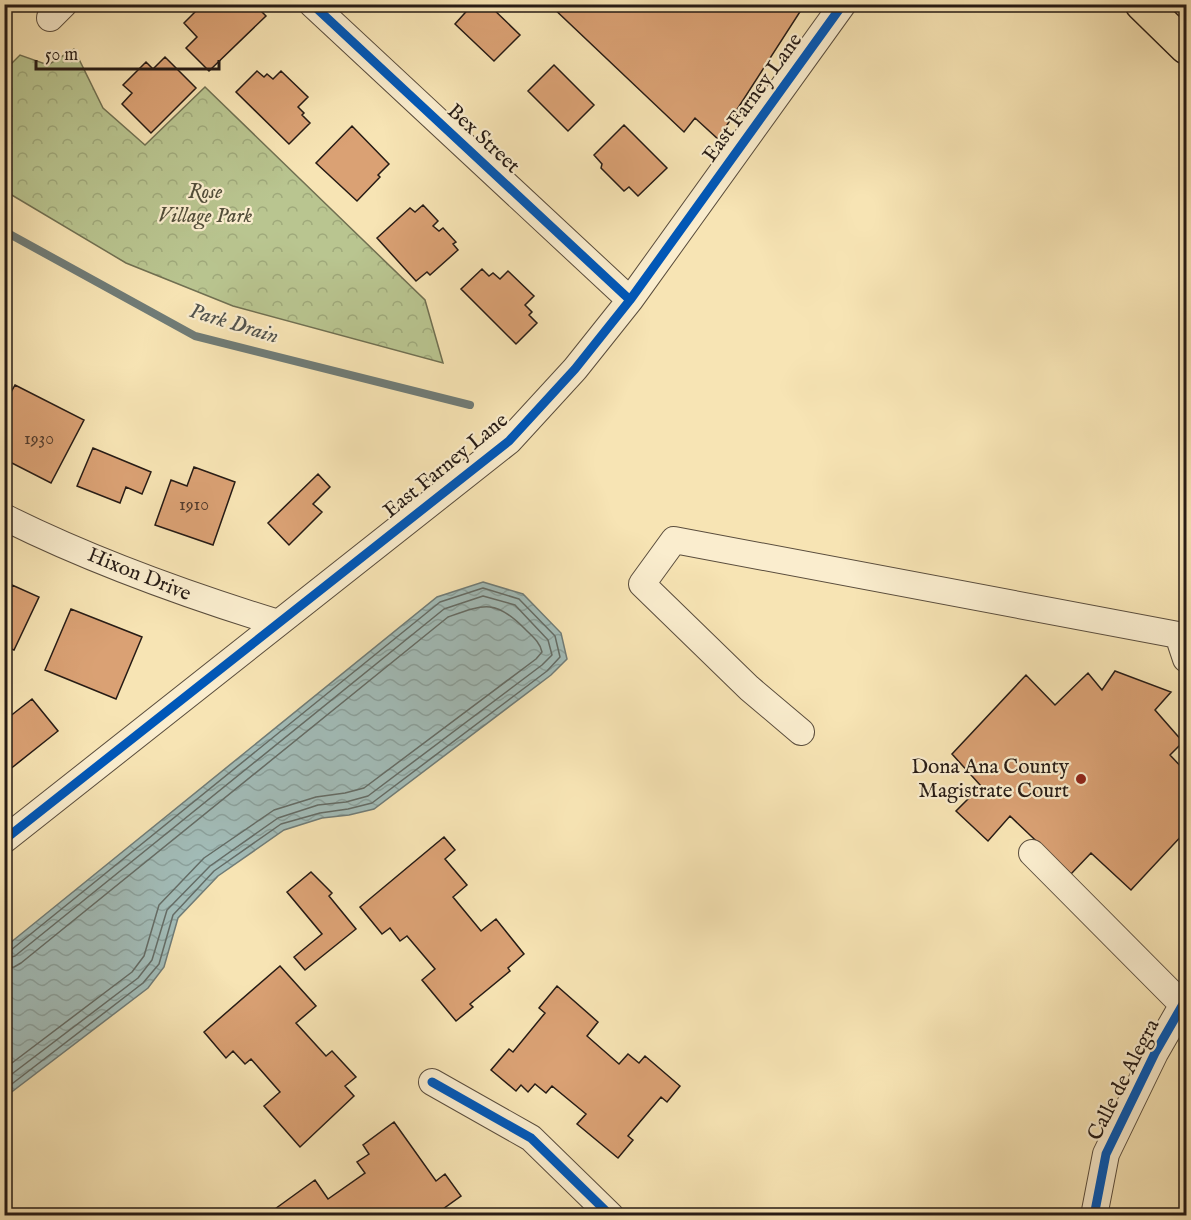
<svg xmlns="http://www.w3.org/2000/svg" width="1191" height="1220" font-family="'IM FELL English',serif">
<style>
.forest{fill:url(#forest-crowns);stroke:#707052;stroke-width:1.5}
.water{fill:url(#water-waves);stroke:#707c77;stroke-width:1.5}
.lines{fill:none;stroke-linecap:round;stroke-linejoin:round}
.shore{stroke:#646c66;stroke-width:1.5}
.stream{stroke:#707c77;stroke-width:8}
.building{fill:#daa174;stroke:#261b15;stroke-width:1.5}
.minor-casing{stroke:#5a4d3d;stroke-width:28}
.major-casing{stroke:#261b15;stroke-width:36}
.minor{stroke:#faedce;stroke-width:26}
.major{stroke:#f7e4b4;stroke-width:33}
.cycleway-casing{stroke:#faedce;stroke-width:13}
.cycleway{stroke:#0057b8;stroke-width:9}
.poi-dot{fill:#8f2418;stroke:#faedce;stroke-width:2}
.labels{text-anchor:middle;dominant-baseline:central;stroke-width:4.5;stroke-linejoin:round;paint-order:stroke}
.number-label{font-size:18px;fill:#533c2d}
.street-label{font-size:21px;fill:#261b15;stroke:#faedce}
.park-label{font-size:21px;font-style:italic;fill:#524e3a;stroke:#faedce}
.poi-label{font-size:21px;fill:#261b15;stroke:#faedce;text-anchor:end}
.water-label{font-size:22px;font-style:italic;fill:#51534e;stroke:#faedce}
</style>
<defs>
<pattern id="forest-crowns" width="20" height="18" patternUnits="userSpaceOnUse" patternTransform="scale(1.5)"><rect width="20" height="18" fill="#b9c590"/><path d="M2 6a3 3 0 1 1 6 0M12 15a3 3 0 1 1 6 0" fill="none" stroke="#9fa97b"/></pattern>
<pattern id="water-waves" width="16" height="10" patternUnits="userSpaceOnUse" patternTransform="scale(1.5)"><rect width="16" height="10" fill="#a2bcb8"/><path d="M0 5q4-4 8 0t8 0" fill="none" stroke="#8ba19d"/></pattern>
</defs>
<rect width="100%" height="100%" fill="#f7e4b4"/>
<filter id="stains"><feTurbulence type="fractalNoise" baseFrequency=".00333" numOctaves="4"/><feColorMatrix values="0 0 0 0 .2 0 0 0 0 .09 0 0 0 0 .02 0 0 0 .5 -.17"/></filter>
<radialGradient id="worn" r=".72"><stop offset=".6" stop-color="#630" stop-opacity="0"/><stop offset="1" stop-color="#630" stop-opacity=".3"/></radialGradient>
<!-- forest -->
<path class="forest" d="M74 49 103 108 145 145 205 87 425 300 443 363 233 306 126 263 5 191V70L20 55 48 65Z"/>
<!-- water -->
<path class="water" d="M483 582 523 594 561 633 567 659 551 675 374 809 349 815 322 818 284 830 218 876 178 918 164 967 148 988 5 1097V947L437 597Z"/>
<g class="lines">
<!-- shore -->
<path class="shore" d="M4 951 11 950 440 602 483 588 519 599 555 636 560 657 547 671 372 803 348 809 320 813 281 824 214 871 173 915 159 964 143 983 4 1090
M4 959 15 956 444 609 483 596 515 605 548 640 552 655 542 665 368 796 346 802 318 805 278 818 210 866 167 910 152 960 138 978 4 1080
M4 968 14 967 21 963 448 617C484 604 496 599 525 629 532 636 540 642 542 652L536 659 364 788 345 793 316 797 274 810 204 858 159 905 144 956 132 972 4 1069"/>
<!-- stream -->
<path class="stream" d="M4 231 195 336 470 405"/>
</g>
<!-- building -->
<path class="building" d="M203 4H254L266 16 209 71 186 48 197 37 184 23Z
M473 4H488L520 35 494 61 455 24Z
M549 4H805L718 139 695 118 684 132Z
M165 57 196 88 151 133 122 104 132 93 123 85 146 62 153 69Z
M554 65 594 105 568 131 528 91Z
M257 71 264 77 267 74 273 79 281 71 308 97 298 107 304 113 302 115 310 123 289 144 236 92Z
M624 125 667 168 638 196 629 187 624 191 601 168 602 164 594 155Z
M352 126 389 164 378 175 380 177 357 201 316 163Z
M423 205 438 221 433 226 439 231 443 228 456 242 453 244 458 250 430 275 427 272 416 281 377 238 410 208 415 212Z
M482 269 489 276 493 273 500 279 508 271 534 296 525 305 532 312 529 315 537 323 516 344 461 289Z
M15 385 84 420 51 483 4 459V405Z
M93 448 151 472 142 494 126 487 120 503 77 486Z
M194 467 235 482 213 545 155 525 171 480 187 486Z
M318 474 330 487 313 504 322 512 289 545 268 523Z
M12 585 39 597 14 650 4 646V600Z
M71 609 142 637 116 699 45 670Z
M1115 671 1171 692 1155 710 1183 742 1170 755 1186 772V831L1131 890 1091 853 1071 874 1010 816 988 841 956 811 981 786 952 754 1026 675 1055 705 1088 673 1102 690Z
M32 699 58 731 4 774V721Z
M444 837 455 850 445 859 467 885 453 897 481 931 496 919 524 954 508 968 510 971 470 1004 473 1007 456 1021 422 980 435 969 407 936 400 941 390 928 382 934 360 907Z
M311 872 332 893 329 896 356 929 305 970 294 957 322 934 287 892Z
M280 966 316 1006 296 1023 326 1056 332 1051 356 1077 345 1086 354 1096 300 1147 264 1106 280 1092 251 1059 245 1064 233 1051 226 1058 204 1032Z
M557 986 598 1022 587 1036 619 1064 628 1054 639 1063 645 1056 680 1086 667 1102 661 1097 628 1136 633 1140 618 1158 577 1124 586 1114 552 1086 546 1093 535 1084 528 1092 521 1085 516 1091 491 1070 509 1049 513 1052 545 1013 539 1008Z
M394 1122 436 1181 445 1174 461 1196 433 1216H270L268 1214 315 1180 328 1199 365 1173 357 1162 369 1154 363 1145Z"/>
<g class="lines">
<defs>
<path id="minor" d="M312 4 630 300
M50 18 64 4
M4 517C92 561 184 594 278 623
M801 732 749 688 642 584 674 540 1178 635 1186 659
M4 840 509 441 575 369 630 300 843 4
M1032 853 1183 1005
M432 1082 531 1138 611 1216
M1094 1216 1106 1154 1155 1053 1186 999"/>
<path id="major" d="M1142 4 1186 47"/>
</defs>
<!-- minor casing -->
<use href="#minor" class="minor-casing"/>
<!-- major casing -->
<use href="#major" class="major-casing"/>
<!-- minor -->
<use href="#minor" class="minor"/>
<!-- major -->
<use href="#major" class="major"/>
<defs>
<path id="cycleway" d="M312 4 630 300
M4 840 509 441 575 369 630 300 843 4
M432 1082 531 1138 611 1216
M1094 1216 1106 1154 1155 1053 1186 999"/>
</defs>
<!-- cycleway casing -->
<use href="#cycleway" class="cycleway-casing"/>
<!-- cycleway -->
<use href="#cycleway" class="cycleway"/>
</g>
<!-- markers -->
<circle class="poi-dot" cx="1081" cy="779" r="6"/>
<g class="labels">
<!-- number labels -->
<g class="number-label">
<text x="39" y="439">1930</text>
<text x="194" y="505">1910</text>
</g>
<!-- street labels -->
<g class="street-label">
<text transform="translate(753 98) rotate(-54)">East Farney Lane</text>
<text transform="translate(483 139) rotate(43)">Bex Street</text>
<text transform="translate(446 466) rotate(-39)">East Farney Lane</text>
<text transform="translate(139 575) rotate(22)">Hixon Drive</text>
<text transform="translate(1124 1080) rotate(-63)">Calle de Alegra</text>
</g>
<!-- park labels -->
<g class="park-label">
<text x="205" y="192">Rose<tspan x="205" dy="24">Village Park</tspan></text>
</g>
<!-- poi labels -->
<g class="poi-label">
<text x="1069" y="767">Dona Ana County<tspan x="1069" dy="24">Magistrate Court</tspan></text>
</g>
<!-- water labels -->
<g class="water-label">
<text transform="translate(234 324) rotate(17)">Park Drain</text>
</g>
</g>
<!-- margin -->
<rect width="1191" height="1220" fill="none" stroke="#f7e4b4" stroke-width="24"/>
<rect x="6" y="6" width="1179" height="1208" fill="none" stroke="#261b15" stroke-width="3"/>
<rect x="12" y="12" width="1167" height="1196" fill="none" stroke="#261b15" stroke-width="1.5"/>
<!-- scale -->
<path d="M36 60v9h183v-9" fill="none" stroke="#261b15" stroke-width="3"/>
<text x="45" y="60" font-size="18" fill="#261b15" stroke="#faedce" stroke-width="4.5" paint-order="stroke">50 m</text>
<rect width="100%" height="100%" filter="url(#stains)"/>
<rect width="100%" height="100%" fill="url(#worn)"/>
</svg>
